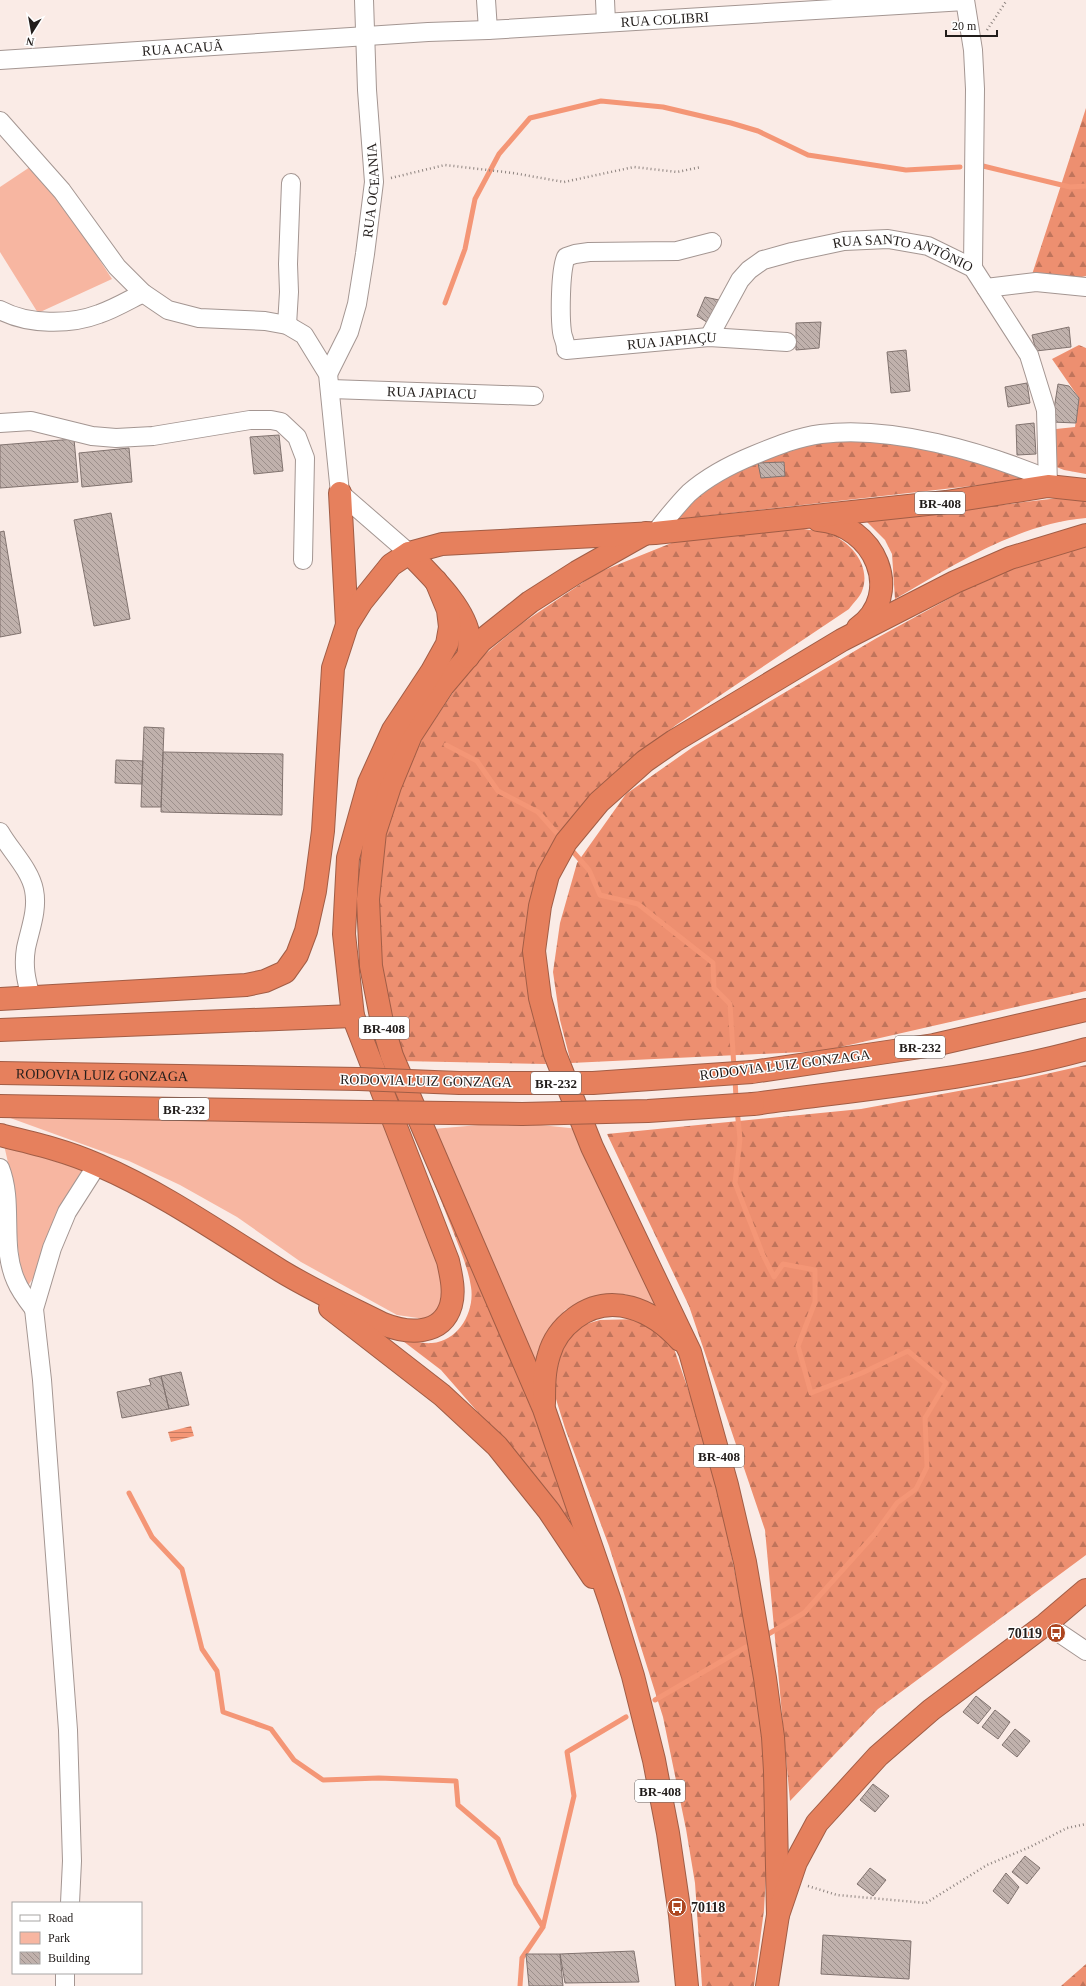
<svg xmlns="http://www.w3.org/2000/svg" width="1086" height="1986" font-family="Georgia,serif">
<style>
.green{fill:#f7b6a1}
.forest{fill:url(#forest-firs)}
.water{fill:url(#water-rules)}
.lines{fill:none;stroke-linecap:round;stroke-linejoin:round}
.stream{stroke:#f49676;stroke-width:5}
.building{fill:url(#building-back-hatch);stroke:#81736f}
.minor-casing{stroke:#a49692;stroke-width:20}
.highway-casing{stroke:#a15d46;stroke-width:24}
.path{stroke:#8d837f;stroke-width:2.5;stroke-dasharray:1 3;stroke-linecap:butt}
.minor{stroke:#fff;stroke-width:18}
.highway{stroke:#e6805d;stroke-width:22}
.highway-bridge-casing{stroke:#a15d46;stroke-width:24;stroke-linecap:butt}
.highway-bridge{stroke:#e6805d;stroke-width:22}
.labels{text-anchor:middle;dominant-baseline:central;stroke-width:3;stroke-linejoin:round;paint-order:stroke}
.shield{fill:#fff;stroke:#64615f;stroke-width:1}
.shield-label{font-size:13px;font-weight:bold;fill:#221d1b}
.street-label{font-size:14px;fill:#221d1b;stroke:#fff}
.poi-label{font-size:14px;font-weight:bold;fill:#221d1b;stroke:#fff;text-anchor:end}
</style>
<defs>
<pattern id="forest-firs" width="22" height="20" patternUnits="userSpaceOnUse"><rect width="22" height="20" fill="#ed8f70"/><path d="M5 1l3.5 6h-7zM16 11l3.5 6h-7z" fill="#c0745b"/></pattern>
<pattern id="water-rules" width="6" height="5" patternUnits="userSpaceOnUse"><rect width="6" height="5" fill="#f49676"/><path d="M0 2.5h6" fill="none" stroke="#c57a60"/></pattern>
<pattern id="building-back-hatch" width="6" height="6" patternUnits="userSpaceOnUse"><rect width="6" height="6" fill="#c0b1ac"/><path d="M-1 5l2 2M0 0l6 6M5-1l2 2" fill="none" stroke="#9c8f8b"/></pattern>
</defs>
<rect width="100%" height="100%" fill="#faebe6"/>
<!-- green -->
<path class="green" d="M30 167 64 205 112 279 38 313 0 252V187Z
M379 1113 429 1228 445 1292 437 1311 425 1319 397 1315 301 1262 237 1217 180 1185 129 1161 2 1115Z
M512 1122 579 1129 666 1314 625 1294 594 1296 565 1310 548 1332 537 1367 433 1129Z
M4 1145 82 1170C60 1208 53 1252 27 1287L20 1270 12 1180Z"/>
<!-- forest -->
<path class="forest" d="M1086 108V276L1027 290Z
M1079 345 1086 348V474L1064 470 1054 466 1056 429 1075 427 1079 398 1052 359Z
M904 438 1033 479 669 520 690 496 737 468 798 444Z
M1059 498H1086V518C1017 524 954 565 895 599L892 554 885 540 866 521Z
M790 527C802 529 815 530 827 533 850 540 872 566 862 591 860 597 853 603 849 609L676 725 597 788 554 845 529 959 532 1009 546 1064 401 1061 377 967 373 886 388 812 423 737 471 666 521 624 597 573 674 542Z
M1086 546V991L823 1051 571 1063 560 1020 553 972 560 923 577 863 626 794 693 747 875 639 1014 563Z
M1086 1065V1555L878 1709 790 1801 765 1530 689 1306 607 1134 861 1109 1024 1079Z
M412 1126 539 1416 572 1509 567 1526 516 1456 441 1370 399 1338C409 1340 422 1344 432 1343 459 1341 475 1311 471 1287 468 1266 458 1245 451 1226 438 1193 425 1160 412 1126Z
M641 1319 672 1343 711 1455 746 1627 764 1735 769 1817 764 1910 754 1986H702L695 1883 686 1829 663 1717 609 1546 565 1428 551 1383 561 1346 583 1325 600 1320Z
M1086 1964V1986H1061Z"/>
<!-- water -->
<path class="water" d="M191 1426 194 1436 171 1442 168 1432Z"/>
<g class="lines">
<!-- stream -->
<path class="stream" d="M983 166 1070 187 1086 186
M445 303 465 249 475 199 499 154 530 118 601 101 663 107 731 123 758 131 808 155 906 170 960 167
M446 745 477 761 498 791 538 812 562 839
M569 847 589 870 600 895 638 904 713 963 714 988 730 1004 734 1068
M735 1078 736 1099
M737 1109 740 1139 735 1183 763 1255 774 1277 783 1264 815 1270V1302L798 1346 811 1393 862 1373 908 1351 946 1383 925 1418 927 1467 916 1489 897 1503 874 1535 804 1613 765 1636
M129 1493 152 1537 182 1569 202 1649 217 1671 223 1712 271 1729 294 1760 323 1780 379 1778 456 1781 458 1805 498 1839 516 1884 543 1927
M655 1700 746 1647
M520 1986 522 1958 543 1927 574 1796 567 1752 626 1717"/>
</g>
<!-- building -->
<path class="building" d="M705 297 719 300 710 324 697 316Z
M821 322 819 348 796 350V323Z
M1069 327 1071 347 1036 351 1032 335Z
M906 350 910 391 891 393 887 352Z
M1027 383 1030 403 1008 407 1005 387Z
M1058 384 1069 386 1079 398 1076 423 1052 422Z
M1034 423 1036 454 1017 455 1016 425Z
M279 435 283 471 254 474 250 437Z
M74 439 78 482 0 488V445Z
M129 448 132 482 82 487 79 453Z
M784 462 785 476 761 478 758 463Z
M111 513 130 619 94 626 74 520Z
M4 531 21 633 0 637V532Z
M144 727 164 728 161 807H141Z
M163 752 283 754 282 815 161 812Z
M116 760 143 761 142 784 115 783Z
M181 1372 189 1405 169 1409 161 1376Z
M161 1376 169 1409 122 1418 117 1392 151 1385 149 1379Z
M976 1696 991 1708 978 1724 963 1712Z
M995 1710 1010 1722 998 1739 982 1727Z
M1015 1729 1030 1741 1017 1757 1002 1745Z
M873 1784 889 1796 875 1812 860 1800Z
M1025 1856 1040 1868 1027 1884 1012 1872Z
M870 1868 886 1880 873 1896 857 1884Z
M1006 1873 1019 1887 1008 1904 993 1891Z
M823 1935 911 1941 909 1979 821 1974Z
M634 1951 639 1982 565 1983 560 1954Z
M526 1954H560L563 1986H529Z"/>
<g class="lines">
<defs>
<g id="minor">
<path d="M486 0 488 30"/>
<path d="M605 0 606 22"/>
<path d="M965 0 973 50 975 89 973 268"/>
<path id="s1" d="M0 60 428 32 488 30 965 1"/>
<path d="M0 121 62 191 117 267 143 293 168 310 199 318 265 321 287 325 304 335 328 374 340 493 409 553"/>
<path id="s2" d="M712 242 677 251 589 252 575 254 566 257C560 271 560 317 562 332 563 340 566 340 566 350L709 337 787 342"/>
<path d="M986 288 1036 282 1086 287"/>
<path d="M0 310C28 325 70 325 99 314 114 309 129 300 143 293"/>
<path d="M287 325 289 292 288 264 291 183"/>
<path id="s3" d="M709 337 740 280 749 270 763 260 792 252 844 241 888 239 928 246 973 268 1029 355 1046 410 1048 486"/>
<path id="s4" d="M328 374 349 332 357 304 365 254 374 182 367 90 364 0"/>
<path id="s5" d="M331 389 534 396"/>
<path d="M0 423 31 421 92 436 116 438 153 436 250 420H271L281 422 297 437 305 458 303 560"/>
<path d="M655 533C666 519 677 505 689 493 707 477 732 464 754 455 776 446 798 437 821 434 892 425 983 452 1048 479"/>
<path d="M0 832C10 850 30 869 34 890 38 910 30 929 26 948 23 966 26 980 31 997"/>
<path d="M0 1168C14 1203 0 1246 16 1281 20 1291 27 1300 34 1309"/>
<path d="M1046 1624 1086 1651"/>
<path d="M70 1903 72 1861 68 1730 42 1380 34 1309 52 1248 67 1212 97 1165"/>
<path d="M65 1986V1973"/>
</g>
<g id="highway">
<path d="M340 493 347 625"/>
<path d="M818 520C875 524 905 594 858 628"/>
<path d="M646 533 577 572 530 602 481 641 443 686 411 735 390 786 375 832 368 899 371 966 382 1022 392 1056 544 1409 610 1601 633 1676 654 1760 668 1833 680 1915 687 1986"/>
<path d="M409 553C429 574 466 608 469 638 470 644 469 651 468 657"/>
<path d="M0 999 246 985 265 981 285 972 297 955 306 931 315 891 323 831 333 668 347 625 362 601 391 565 409 553 442 544 655 533 946 502 1048 486 1086 490"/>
<path d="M0 1030 353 1016"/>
<path d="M752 1072 934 1045 1086 1010"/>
<path id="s6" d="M0 1073 359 1079"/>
<path d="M753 1104C864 1089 978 1079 1086 1049"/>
<path d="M0 1106 368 1112"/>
<path d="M0 1135C33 1143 67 1151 98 1165 163 1193 221 1234 281 1271 314 1291 349 1307 383 1324 408 1334 442 1336 451 1305 455 1291 451 1275 448 1261L353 1016 344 934 348 858 369 783 393 730 432 671 447 644 450 627 448 610 436 581"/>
<path d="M330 1308 442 1395 497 1446 549 1511 593 1577"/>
<path d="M544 1403C544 1387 544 1370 549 1355 553 1340 563 1327 575 1318 611 1291 653 1310 680 1340"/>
<path d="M778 1915 775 1771 773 1737 765 1678 745 1562 727 1485 690 1352 592 1147 555 1054 540 998 534 951 540 906 548 875 566 842 599 802 645 761 674 741 842 640 955 582 1010 558 1086 535"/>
<path d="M767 1986 778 1915 796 1862 817 1823 878 1756 931 1710 1046 1624 1086 1590"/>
</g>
</defs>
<!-- minor casing -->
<use href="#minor" class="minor-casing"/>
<!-- highway casing -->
<use href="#highway" class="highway-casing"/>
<!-- path -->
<path class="path" d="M987 30 1007 0
M391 178 445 165 513 173 564 182 634 167 677 172 701 167
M808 1886 837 1895 926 1903 987 1865 1030 1847 1067 1828 1086 1824"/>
<!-- minor -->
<use href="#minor" class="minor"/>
<!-- highway -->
<use href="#highway" class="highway"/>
<defs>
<path id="highway-bridge" d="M359 1079 459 1083H593L752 1072
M368 1112 522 1114 648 1111 753 1104"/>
</defs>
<!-- highway-bridge casing -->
<use href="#highway-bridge" class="highway-bridge-casing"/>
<!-- highway-bridge -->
<use href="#highway-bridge" class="highway-bridge"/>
</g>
<!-- icons -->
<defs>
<symbol id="bus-disc" viewBox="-11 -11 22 22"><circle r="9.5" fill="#ad4620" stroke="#fff"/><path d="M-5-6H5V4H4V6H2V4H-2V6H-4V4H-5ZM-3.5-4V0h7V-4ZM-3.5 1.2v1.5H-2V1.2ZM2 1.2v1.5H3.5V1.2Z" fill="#fff"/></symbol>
</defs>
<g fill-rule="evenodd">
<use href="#bus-disc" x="1045" y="1622" width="22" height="22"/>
<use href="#bus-disc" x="666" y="1896" width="22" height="22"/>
</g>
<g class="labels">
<!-- shield labels -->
<g class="shield">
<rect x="915" y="492" width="50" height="22" rx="3"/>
<rect x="359" y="1017" width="50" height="22" rx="3"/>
<rect x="895" y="1036" width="50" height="22" rx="3"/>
<rect x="531" y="1072" width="50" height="22" rx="3"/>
<rect x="159" y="1098" width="50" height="22" rx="3"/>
<rect x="694" y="1445" width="50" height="22" rx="3"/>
<rect x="635" y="1780" width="50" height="22" rx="3"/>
</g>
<g class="shield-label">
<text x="940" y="503">BR-408</text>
<text x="384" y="1028">BR-408</text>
<text x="920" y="1047">BR-232</text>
<text x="556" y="1083">BR-232</text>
<text x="184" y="1109">BR-232</text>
<text x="719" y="1456">BR-408</text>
<text x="660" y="1791">BR-408</text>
</g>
<!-- street labels -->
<g class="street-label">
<text stroke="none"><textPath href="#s1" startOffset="666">RUA COLIBRI</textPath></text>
<text stroke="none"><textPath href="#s1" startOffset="183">RUA ACAUÃ</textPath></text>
<text stroke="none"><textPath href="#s4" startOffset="191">RUA OCEANIA</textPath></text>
<text stroke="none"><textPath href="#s3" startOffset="240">RUA SANTO ANTÔNIO</textPath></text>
<text stroke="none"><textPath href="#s2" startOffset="348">RUA JAPIAÇU</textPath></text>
<text stroke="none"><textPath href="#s5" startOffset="101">RUA JAPIACU</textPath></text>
<text transform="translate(785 1065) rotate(-7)">RODOVIA LUIZ GONZAGA</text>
<text stroke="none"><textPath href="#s6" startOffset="102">RODOVIA LUIZ GONZAGA</textPath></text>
<text transform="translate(426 1081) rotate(1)">RODOVIA LUIZ GONZAGA</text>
</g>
<!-- poi labels -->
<g class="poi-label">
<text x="1042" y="1633">70119</text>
<text x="691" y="1907" text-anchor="start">70118</text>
</g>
</g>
<!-- legend -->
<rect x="12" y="1902" width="130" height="72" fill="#ffffff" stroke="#a7a5a4"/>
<rect x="20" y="1915" width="20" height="6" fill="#ffffff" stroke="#a7a5a4"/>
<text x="48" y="1922" font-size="12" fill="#221d1b">Road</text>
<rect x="20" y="1932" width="20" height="12" fill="#f7b6a1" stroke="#a7a5a4"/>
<text x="48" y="1942" font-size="12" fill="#221d1b">Park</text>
<rect x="20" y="1952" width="20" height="12" fill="url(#building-back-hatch)" stroke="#a7a5a4"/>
<text x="48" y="1962" font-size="12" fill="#221d1b">Building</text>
<!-- north arrow -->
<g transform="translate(32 32) rotate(191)" stroke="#ffffff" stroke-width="3" paint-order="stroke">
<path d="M0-3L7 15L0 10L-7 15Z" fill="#221d1b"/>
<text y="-6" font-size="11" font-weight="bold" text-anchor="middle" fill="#221d1b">N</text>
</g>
<!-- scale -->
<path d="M946 30v6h51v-6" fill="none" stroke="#221d1b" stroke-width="2"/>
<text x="952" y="30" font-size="12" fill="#221d1b" stroke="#ffffff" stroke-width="3" paint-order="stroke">20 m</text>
</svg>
